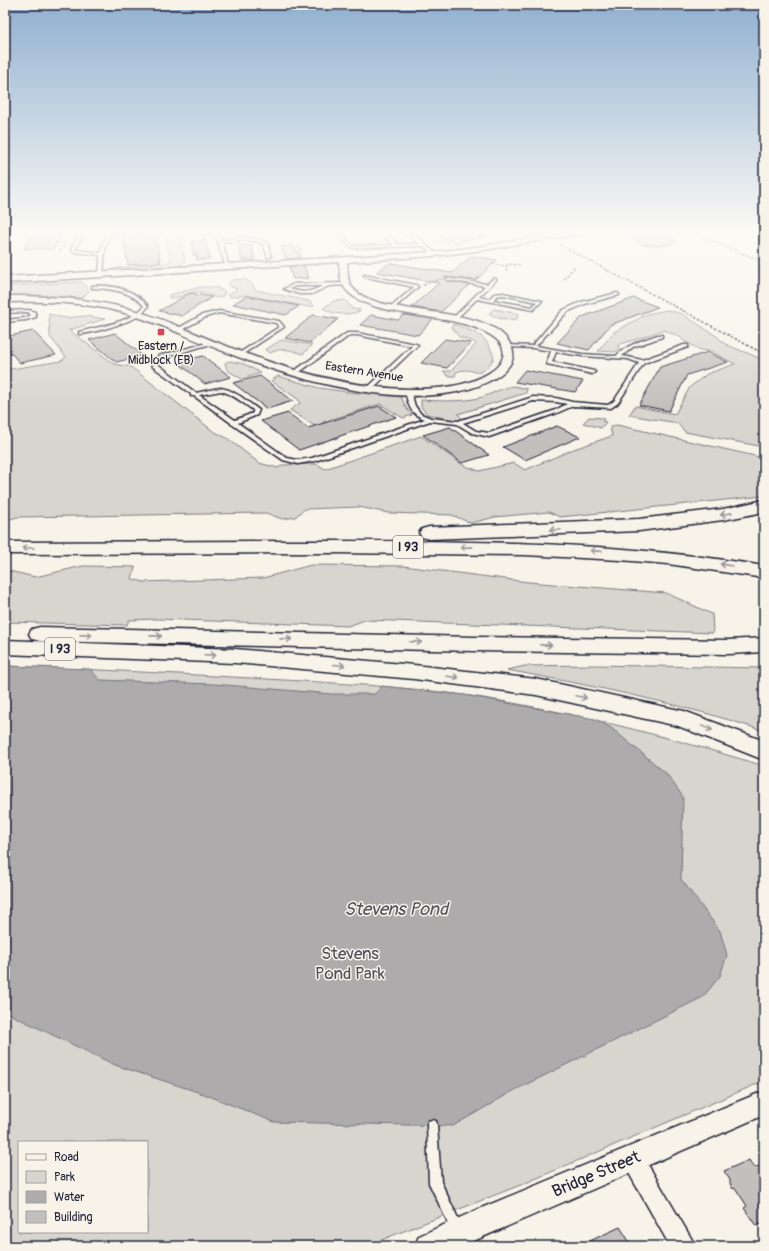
<svg xmlns="http://www.w3.org/2000/svg" width="769" height="1251" font-family="Pangolin,sans-serif">
<style>
.green{fill:#d8d5cf;stroke:#7d7c85;fill-rule:evenodd}
.water{fill:#aeabad;stroke:#76747f}
.building{fill:#c2bfbd;stroke:#22223b}
.lines{fill:none;stroke-linecap:round;stroke-linejoin:round}
.service-casing{stroke:#22223b;stroke-width:3}
.minor-casing{stroke:#22223b;stroke-width:3}
.tertiary-casing{stroke:#22223b;stroke-width:3}
.motorway-casing{stroke:#22223b;stroke-width:3}
.path{stroke:#22223b;stroke-width:1.5;stroke-dasharray:2.5 2;stroke-linecap:butt}
.service{fill:#f7f3e8;fill-rule:evenodd}
.minor{fill:#f7f3e8;fill-rule:evenodd}
.tertiary{fill:#f7f3e8;fill-rule:evenodd}
.motorway{fill:#f7f3e8;fill-rule:evenodd}
.oneway{stroke:#97959a}
.poi-dot{fill:#d1495b;stroke:#f7f3e8;stroke-width:1.5}
.labels{text-anchor:middle;dominant-baseline:central;stroke-width:3;stroke-linejoin:round;paint-order:stroke}
.far-poi-label{font-size:12px;fill:#22223b;stroke:#f7f3e8}
.far-street-label{font-size:12px;fill:#22223b;stroke:#f7f3e8}
.shield{fill:#f7f3e8;stroke:#62616f;stroke-width:1}
.shield-label{font-size:13px;font-weight:bold;fill:#22223b}
.near-park-label{font-size:17px;fill:#504f60;stroke:#f7f3e8}
.near-street-label{font-size:17px;fill:#22223b;stroke:#f7f3e8}
.near-water-label{font-size:18px;font-style:italic;fill:#535263;stroke:#f7f3e8}
</style>
<rect width="100%" height="100%" fill="#f7f3e8"/>
<filter id="ink" filterUnits="userSpaceOnUse"><feTurbulence type="fractalNoise" baseFrequency=".025" numOctaves="2"/><feDisplacementMap in="SourceGraphic" scale="8" xChannelSelector="R" yChannelSelector="G"/><feConvolveMatrix kernelMatrix="1 2 1 2 8 2 1 2 1" color-interpolation-filters="sRGB"/></filter>
<g filter="url(#ink)">
<!-- green -->
<path class="green" d="M169 231 182 235 183 241 181 243 185 262 179 268 114 271 111 270 115 268 166 263 171 259 165 234 153 232Z
M245 279 253 285 255 290 309 301 314 306 309 307 246 295 230 297 228 295 237 289 228 285 232 280Z
M81 282 86 286 89 291 82 298 42 295H5V286Z
M201 287H215L225 292 223 296 216 298C191 284 191 298 169 298V295Z
M345 300 352 309 360 310V311C347 316 334 315 323 308L334 301Z
M494 309 519 314 516 320 497 318 489 313Z
M667 310 682 314 718 337 725 344 764 360V447L685 432 677 423 629 415 635 406 675 414 690 387 707 374 735 364 710 351 700 350 684 341 680 337 664 330 618 345 619 350 615 352 598 351 614 332 647 314Z
M49 314 65 318 85 316 105 319 69 330 114 364 131 367 213 431 227 438 259 463 278 468 283 465 317 464 325 469 421 436 463 465 479 471 514 463 525 470 574 449 612 436 610 427 617 425 764 458V496L560 517 549 512 495 517 471 523 452 515 388 513 359 507 305 509 295 517 282 519 266 513 17 517 5 521V370L61 361 66 357 50 337Z
M453 324C475 332 487 334 494 358 476 385 477 364 456 372L455 376H448L443 371H451L476 344 474 342 459 337 452 327Z
M281 340 312 345 303 354C291 350 282 347 270 353L265 350Z
M230 361 244 364 261 373 242 379 227 370 225 363Z
M278 376 319 388 348 392 401 397 407 409 412 415 403 418 380 404 323 422 322 424 339 438 335 439 290 410 300 403 298 399 271 381Z
M514 386 527 389 526 393 458 414 464 421H457L427 414 421 407V400C439 401 461 402 479 398 492 395 501 387 514 386Z
M589 417 603 418 604 419 602 421 606 422 601 428 583 423Z
M311 565 403 566 528 582 666 593 712 614 713 633 365 620 348 626 157 619 129 620 127 625 5 622V570L35 577 83 566 135 567 132 579 144 582 263 578Z
M592 665 764 668V731C681 703 593 686 507 670L525 666Z
M5 666C93 669 180 674 267 679 333 683 399 686 464 695 566 710 666 736 764 766V1081L523 1184 366 1246H5ZM19 1142H147V1232H19Z"/>
<!-- water -->
<path class="water" d="M5 666 90 669 100 680 214 684 332 694H375L382 686 464 695 595 719 610 727 666 773 683 797 681 879 720 931 727 955 720 976 703 997 515 1090 453 1126 274 1122 204 1094 115 1065 5 1012Z"/>
<!-- building -->
<path class="building" d="M33 231H62L54 249H24Z
M433 231H483V236L455 243Z
M647 233 662 234 678 242 659 246 644 245 628 237Z
M153 234 161 262 128 265 123 236Z
M205 240 210 259 197 260V255L194 256 192 241Z
M251 245 255 260H242L238 246Z
M293 246 296 252 298 251 301 258 286 259 281 247Z
M471 256 497 260 476 280 445 277 444 279 447 281 469 285 441 312 412 307 439 283 377 272 390 263 452 273Z
M304 266 309 278 293 279 289 267Z
M190 293 212 297 182 316 159 311Z
M246 296 279 302 299 306 286 315 233 304Z
M634 298 658 307 610 325 589 350 557 343 582 317Z
M313 315 338 319 310 343 285 338Z
M371 315 398 320 404 315 433 319 418 335 360 325Z
M33 331 56 355 20 363 5 346V337Z
M115 333 143 356 116 362 89 340Z
M445 339 471 343 447 368 421 363Z
M708 352 728 362 687 375 669 411 639 405 660 367Z
M203 356 231 377 205 384 177 362Z
M525 370 583 381 575 392 515 382Z
M260 376 293 401 267 409 233 383Z
M379 406 396 417 299 450 261 421 288 413 308 428Z
M557 426 580 437 525 460 503 447Z
M450 427 489 455 462 463 423 435Z
M749 1160 754 1168 759 1166 764 1172V1223L756 1226 744 1208 747 1206 736 1189 732 1188 730 1183V1180L724 1171Z
M620 1227 632 1246H579Z"/>
<g class="lines">
<defs>
<path id="service" d="M81 231H85L75 249 76 250 101 253V248L108 231 132 232 130 233 111 234 105 248 103 275 101 276 99 275 100 255 75 252 71 249Z
M214 231H218L221 240C237 238 255 234 268 244L271 257 268 258 264 245C251 237 236 241 222 242L229 267 226 268Z
M338 231H342L350 244 355 246 394 245 376 231H381L399 244H420L400 231C413 231 427 245 436 254L433 255 423 246 355 248 348 246Z
M364 275 416 285 418 287 393 309 391 308V307L414 287 366 277 364 276Z
M446 278 487 284 494 278 496 279V280L479 297 489 299 494 294 503 293 542 301 533 310 477 299 456 319H454V317L485 286 448 280 446 279ZM503 295 537 302 532 307 493 300 497 296Z
M346 283H348V285L329 286 312 294H299L284 289 294 284ZM295 286H322C309 293 303 293 290 289Z
M92 286C112 284 136 290 148 306 145 311 142 314 137 317 126 323 91 334 79 334V332C97 327 133 322 144 306 131 291 112 289 94 288H92Z
M617 293 619 294V295L585 304 567 312 536 346 582 354 616 356C628 344 643 340 658 335H662V337L633 347 622 356 628 357 642 360 684 345H688V347L644 363 618 403 611 408 573 406 557 413 489 437 472 433 457 424 430 421 315 461 298 464 283 460 233 425 231 424V423L194 396H191V394L152 366 151 363 158 356 211 342V344L162 358 156 363 196 393 214 389 221 388 229 390 240 396 259 410 257 415 238 423 287 458 298 460 312 458 425 419C410 414 409 406 405 392L408 390 411 392 415 406 421 414 431 418 458 421 533 397 556 398 572 402 608 405 614 401 639 363 628 359 582 356 556 352 552 362 594 371 595 372 592 374 547 364V363L551 351 533 348 507 347 505 346 507 345 532 346 563 310 581 302ZM221 391C233 394 243 403 253 410V413L235 420 199 395ZM533 401 556 402 567 404 553 411 489 433 476 431 463 423Z
M29 310 35 312 36 317 26 320 5 322V320L25 318 31 315 28 312 5 313V311Z
M219 311 279 321 284 327 240 356 238 355V354L279 327 276 323 219 313 206 317 179 331 175 330 202 315Z
M347 333H357L416 344 418 345 371 390 369 391 366 389 367 388 412 346 357 335H350L297 374H293V372Z
M432 1120 436 1121 437 1125 441 1182 463 1229 461 1233 457 1235 453 1233 429 1183 427 1125 428 1121Z"/>
<path id="minor" d="M568 231H588L584 233 484 250 434 256 347 262C348 269 347 278 350 284 370 322 495 299 512 348 517 361 505 372 495 378 426 418 302 382 233 355 195 341 159 322 121 312 83 302 44 301 5 302V296C46 296 86 298 126 308 161 317 194 334 229 347 287 370 348 388 411 389 437 389 466 387 489 373 499 367 507 357 502 346 498 339 491 335 485 332 449 312 365 319 344 287 339 280 340 270 339 262L5 283V277L434 252 484 246Z
M632 1148 640 1151 691 1238 695 1246H670L621 1159 624 1151Z"/>
<path id="tertiary" d="M764 1091V1115L462 1246H415L419 1236 479 1209Z"/>
<path id="motorway" d="M764 500V512L723 520 639 531 429 539 422 537 419 533 422 529 429 527 639 519 723 509Z
M286 541C447 541 604 539 764 566V578L668 564 620 560 524 555 332 553 5 554V542Z
M40 627 474 637 729 640 764 638V652L729 654 474 651 40 641 32 639 29 634 32 629Z
M5 640 235 649 414 665 536 679 684 711 764 741V760L678 726 536 695 414 679 235 663 5 654Z"/>
</defs>
<!-- service casing -->
<use href="#service" class="service-casing"/>
<!-- minor casing -->
<use href="#minor" class="minor-casing"/>
<!-- tertiary casing -->
<use href="#tertiary" class="tertiary-casing"/>
<!-- motorway casing -->
<use href="#motorway" class="motorway-casing"/>
<!-- path -->
<path class="path" d="M181 231 210 237
M688 231 764 262
M472 232 485 236 477 239
M63 233H71
M423 234 432 232
M138 235 156 233 158 239H155
M434 242H454
M57 243H65
M560 245 764 354
M297 246 303 253
M60 252 65 244
M492 264 506 266
M506 271 507 264 520 265
M564 279 575 266
M423 285 441 279"/>
<!-- service -->
<use href="#service" class="service"/>
<!-- minor -->
<use href="#minor" class="minor"/>
<!-- tertiary -->
<use href="#tertiary" class="tertiary"/>
<!-- motorway -->
<use href="#motorway" class="motorway"/>
</g>
<!-- one-way arrows -->
<defs><path id="oneway-shaft" d="M-6 0H5M1.5-3L5.5 0L1.5 3" fill="none" stroke-width="1.6" stroke-linecap="round" stroke-linejoin="round"/></defs>
<g class="oneway">
<use href="#oneway-shaft" transform="translate(726 514) rotate(169)"/>
<use href="#oneway-shaft" transform="translate(555 530) rotate(178)"/>
<use href="#oneway-shaft" transform="translate(466 547) rotate(-179)"/>
<use href="#oneway-shaft" transform="translate(28 548) rotate(180)"/>
<use href="#oneway-shaft" transform="translate(596 551) rotate(-176)"/>
<use href="#oneway-shaft" transform="translate(726 565) rotate(-170)"/>
<use href="#oneway-shaft" transform="translate(86 635) rotate(1)"/>
<use href="#oneway-shaft" transform="translate(156 636) rotate(1)"/>
<use href="#oneway-shaft" transform="translate(286 639) rotate(1)"/>
<use href="#oneway-shaft" transform="translate(416 642) rotate(2)"/>
<use href="#oneway-shaft" transform="translate(546 645) rotate(1)"/>
<use href="#oneway-shaft" transform="translate(210 655) rotate(2)"/>
<use href="#oneway-shaft" transform="translate(339 665) rotate(5)"/>
<use href="#oneway-shaft" transform="translate(453 677) rotate(7)"/>
<use href="#oneway-shaft" transform="translate(581 697) rotate(12)"/>
<use href="#oneway-shaft" transform="translate(707 728) rotate(22)"/>
</g>
</g>
<!-- sky -->
<linearGradient id="sky" x2="0" y2="1"><stop stop-color="#91b0d0"/><stop offset="0.57" stop-color="#fbfaf5"/><stop offset="1" stop-color="#fbfaf5" stop-opacity="0"/></linearGradient>
<rect width="769" height="407" fill="url(#sky)"/>
<!-- markers -->
<rect class="poi-dot" x="157" y="328" width="8" height="8" rx="2"/>
<g class="labels">
<!-- far-poi labels -->
<g class="far-poi-label">
<text x="161" y="346">Eastern /<tspan x="161" dy="14">Midblock (EB)</tspan></text>
</g>
<!-- far-street labels -->
<g class="far-street-label">
<text transform="translate(364 372) rotate(9)">Eastern Avenue</text>
</g>
<!-- shield labels -->
<g class="shield">
<rect x="393" y="536" width="30" height="22" rx="3"/>
<rect x="45" y="638" width="30" height="22" rx="3"/>
</g>
<g class="shield-label">
<text x="408" y="547">I 93</text>
<text x="60" y="649">I 93</text>
</g>
<!-- near-park labels -->
<g class="near-park-label">
<text x="350" y="953">Stevens<tspan x="350" dy="20">Pond Park</tspan></text>
</g>
<!-- near-street labels -->
<g class="near-street-label">
<text transform="translate(596 1174) rotate(-23)">Bridge Street</text>
</g>
<!-- near-water labels -->
<g class="near-water-label">
<text x="396" y="909">Stevens Pond</text>
</g>
</g>
<!-- margin -->
<rect width="769" height="1251" fill="none" stroke="#f7f3e8" stroke-width="20"/>
<rect x="10" y="10" width="749" height="1231" fill="none" stroke="#22223b" stroke-width="1.5" filter="url(#ink)"/>
<!-- legend -->
<rect x="18" y="1141" width="130" height="92" fill="#f7f3e8" stroke="#a29fa3"/>
<rect x="26" y="1154" width="20" height="6" fill="#f7f3e8" stroke="#a29fa3"/>
<text x="54" y="1161" font-size="12" fill="#22223b">Road</text>
<rect x="26" y="1171" width="20" height="12" fill="#d8d5cf" stroke="#a29fa3"/>
<text x="54" y="1181" font-size="12" fill="#22223b">Park</text>
<rect x="26" y="1191" width="20" height="12" fill="#aeabad" stroke="#a29fa3"/>
<text x="54" y="1201" font-size="12" fill="#22223b">Water</text>
<rect x="26" y="1211" width="20" height="12" fill="#c2bfbd" stroke="#a29fa3"/>
<text x="54" y="1221" font-size="12" fill="#22223b">Building</text>
</svg>
